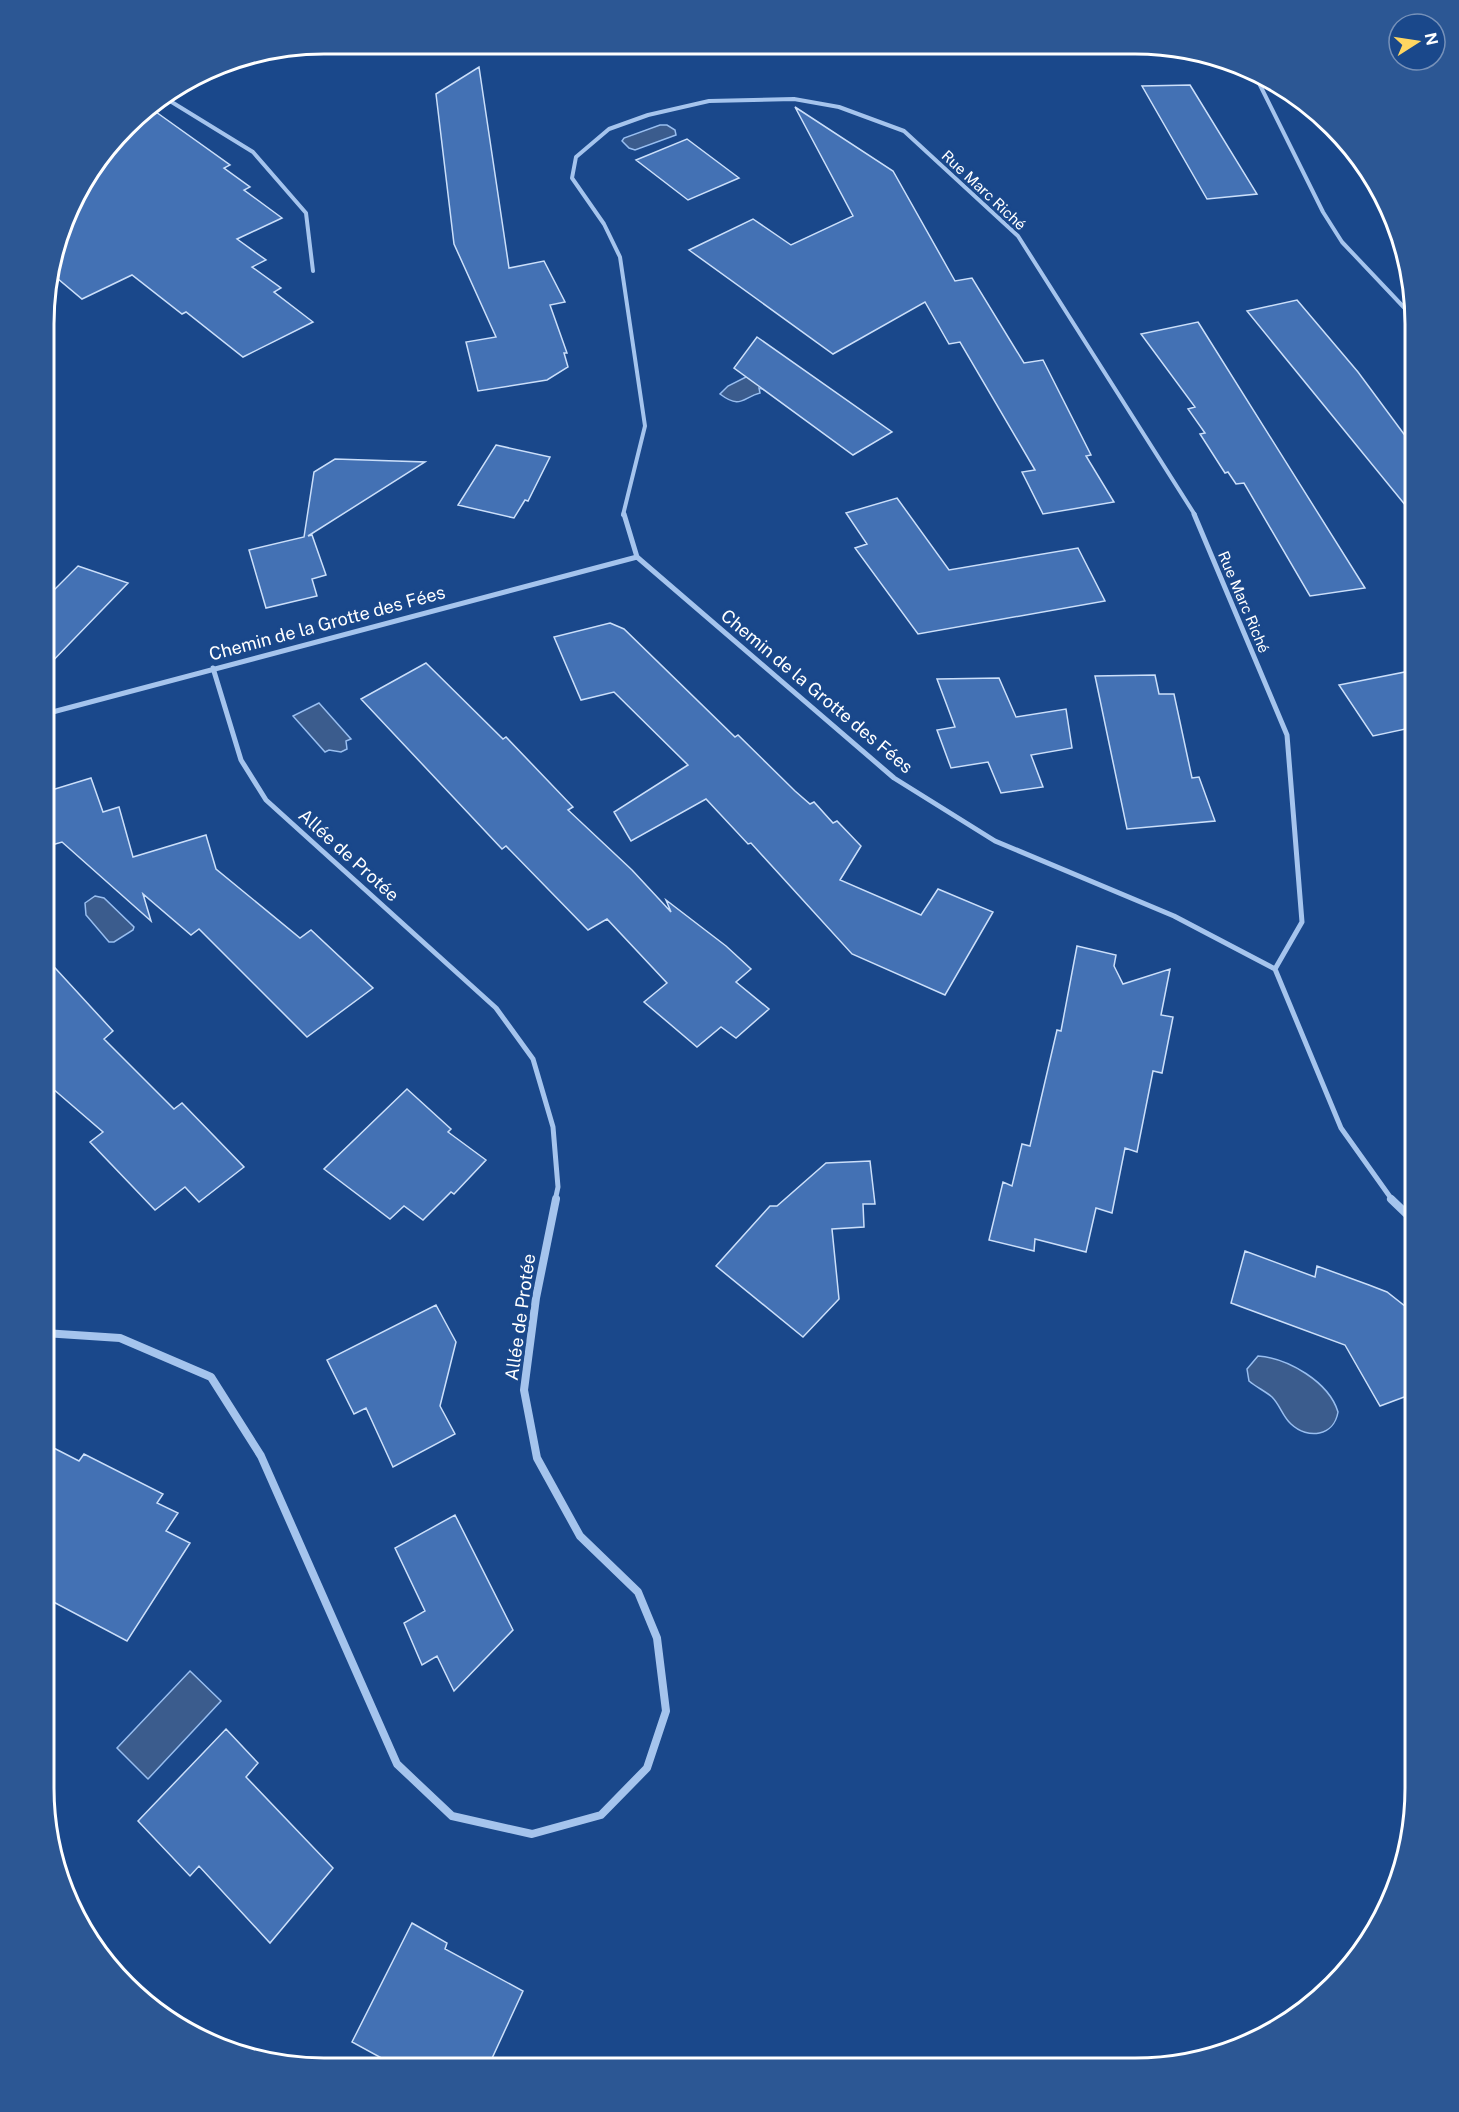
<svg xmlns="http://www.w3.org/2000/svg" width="1459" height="2112" font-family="'Public Sans',sans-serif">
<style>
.water{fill:#3b5c8d;stroke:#98bef0;stroke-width:1.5}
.building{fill:#4371b4;stroke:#cbdffa;stroke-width:1.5}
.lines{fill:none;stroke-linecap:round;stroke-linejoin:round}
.street-far2{stroke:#a5c4ed;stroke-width:4}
.street-far1{stroke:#a5c4ed;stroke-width:5}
.street{stroke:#a5c4ed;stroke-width:8}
.labels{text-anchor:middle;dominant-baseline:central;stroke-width:6;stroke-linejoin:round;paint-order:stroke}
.far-street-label{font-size:15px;fill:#fff;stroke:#1a488b}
.street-label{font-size:18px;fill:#fff;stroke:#1a488b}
.rim{fill:none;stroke:#fff;stroke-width:3}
</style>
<rect width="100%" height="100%" fill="#1a488b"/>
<!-- water -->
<path class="water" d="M660 125H667L675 130 676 135 635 150 629 148 622 141 624 138Z
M750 375 765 390 759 388 760 393C743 397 741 410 720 394L728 386Z
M319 703 351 739 346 741 347 749 341 752 329 750 325 752 293 716Z
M95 896 104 898 134 927 133 930 114 942H109L86 915 85 903Z
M1258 1356C1288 1358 1329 1382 1338 1412 1334 1436 1308 1440 1291 1424 1283 1417 1280 1405 1272 1397 1265 1391 1256 1387 1249 1381L1247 1369Z
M190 1671 221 1701 148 1779 117 1748Z"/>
<!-- building -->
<path class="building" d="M479 67 509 268 544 261 565 302 550 305 567 353H564L568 367 547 380 478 391 466 342 496 337 454 244 436 94Z
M1190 85 1257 194 1207 199 1142 86Z
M149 107 230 165 224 168 250 187 244 190 282 218 237 239 266 260 252 267 281 288 274 292 313 322 243 357 186 312 182 314 132 275 82 299 51 273 81 184 139 113Z
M795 107 893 171 955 281 972 278 1024 363 1043 360 1091 455 1086 456 1114 502 1043 514 1022 472 1035 470 960 342 949 344 925 302 833 354 689 250 753 219 791 245 853 216Z
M687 139 739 178 688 200 636 160Z
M1297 300 1358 372 1415 449V517L1247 311Z
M1198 322 1365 588 1310 596 1244 483 1236 484 1228 472 1225 473 1200 434 1205 433 1188 409 1195 407 1141 334Z
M757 337 892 432 853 455 734 368Z
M496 445 550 457 528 501 525 500 514 518 458 505Z
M335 459 425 462 308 536 312 535 326 575 312 579 317 596 266 608 249 550 304 537 314 472Z
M897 498 949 570 1078 548 1105 601 918 634 855 548 867 544 846 513Z
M78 566 128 583 45 669V599Z
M610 623 624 629 735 737 738 735 795 791 810 804 814 802 833 823 837 821 861 846 840 880 921 915 938 889 993 912 945 995 852 954 751 843 748 844 706 799 631 841 614 812 688 765 614 692 581 700 554 637Z
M426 663 503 739 506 737 573 807 568 810 632 870 671 912 666 900 726 946 751 969 736 982 769 1009 736 1038 721 1027 697 1047 644 1002 667 983 607 919 588 930 506 846 502 849 361 699Z
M1415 670V727L1373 736 1339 685Z
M1155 675 1159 694H1174L1192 778 1199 777 1215 821 1127 829 1095 676Z
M999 678 1016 717 1066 709 1072 748 1031 755 1043 787 1001 793 988 762 951 768 937 730 955 727 937 679Z
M91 778 103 812 119 807 133 857 206 835 216 869 300 938 311 930 373 988 307 1037 199 929 191 935 143 894 151 921 62 842 45 847V792Z
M1077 946 1116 955 1114 966 1123 984 1170 969 1161 1015 1173 1017 1162 1073 1153 1071 1137 1152 1125 1148 1112 1213 1096 1208 1086 1252 1035 1239 1034 1251 989 1240 1003 1182 1012 1186 1022 1144 1030 1146 1057 1030 1061 1031Z
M45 957 113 1031 104 1039 174 1109 182 1103 244 1167 199 1202 185 1187 155 1210 90 1142 103 1132 45 1082Z
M407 1089 451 1129 448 1132 486 1160 454 1194 451 1192 423 1220 404 1206 390 1219 324 1169Z
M870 1161 875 1204H863L864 1227 832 1229 839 1299 803 1337 716 1266 770 1206H777L826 1163Z
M1245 1251 1315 1277 1317 1266 1369 1285 1387 1292 1415 1314V1393L1380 1406 1345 1345 1231 1303Z
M436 1305 456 1342 440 1406 455 1434 393 1467 366 1408 354 1414 327 1360Z
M44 1443 79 1461 84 1454 163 1494 157 1503 178 1513 166 1531 190 1543 127 1641 44 1597Z
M455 1515 513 1630 454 1691 437 1656 422 1665 404 1623 425 1611 395 1548Z
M226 1729 258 1763 246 1777 333 1868 270 1943 199 1866 190 1876 138 1821Z
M412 1923 447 1943 445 1949 523 1991 488 2067 396 2066 352 2042Z"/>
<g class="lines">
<!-- street-far2 -->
<path class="street-far2" d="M1253 71 1323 212 1342 242 1414 318
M162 100 170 101 253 152 306 213 313 271
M623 515 645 426 620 257 604 224 572 178 576 157 609 129 648 115 709 101 794 99 839 107 904 131 1018 236 1195 515"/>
<!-- street-far1 -->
<path class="street-far1" d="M624 514 637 557
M1194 514 1287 735 1302 922 1275 969
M213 668 241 760 266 800 496 1008 533 1059 553 1127 558 1187 555 1201
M45 714 637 557 894 778 995 841 1174 916 1275 969 1341 1128 1393 1201"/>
<!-- street -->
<path class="street" d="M1391 1199 1415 1222
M44 1333 120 1338 211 1377 261 1456 397 1764 452 1816 532 1834 601 1815 647 1768 666 1711 657 1638 638 1592 580 1536 537 1458 524 1390 536 1298 556 1199"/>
</g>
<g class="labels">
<!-- far-street labels -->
<g class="far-street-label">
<text transform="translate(984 190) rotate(43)">Rue Marc Riché</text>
<text transform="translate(1244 602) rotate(67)">Rue Marc Riché</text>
</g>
<!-- street labels -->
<g class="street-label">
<text transform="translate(327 623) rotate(-15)">Chemin de la Grotte des Fées</text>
<text transform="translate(817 691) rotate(40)">Chemin de la Grotte des Fées</text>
<text transform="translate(349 855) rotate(42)">Allée de Protée</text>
<text transform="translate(520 1317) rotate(-82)">Allée de Protée</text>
</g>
</g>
<!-- crop -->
<path d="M0 0H1459V2112H0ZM324 54H1135A270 270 0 0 1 1405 324V1788A270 270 0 0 1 1135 2058H324A270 270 0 0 1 54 1788V324A270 270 0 0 1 324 54Z" fill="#2c5794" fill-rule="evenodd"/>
<path class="rim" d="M324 54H1135A270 270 0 0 1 1405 324V1788A270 270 0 0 1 1135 2058H324A270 270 0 0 1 54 1788V324A270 270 0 0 1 324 54Z"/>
<!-- north arrow -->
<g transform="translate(1417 42) rotate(78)"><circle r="28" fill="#1a488b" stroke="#7691b9" stroke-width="1.5"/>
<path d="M0-4.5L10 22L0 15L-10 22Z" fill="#ffd661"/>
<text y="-9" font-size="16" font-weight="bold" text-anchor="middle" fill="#ffffff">N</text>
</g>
</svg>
